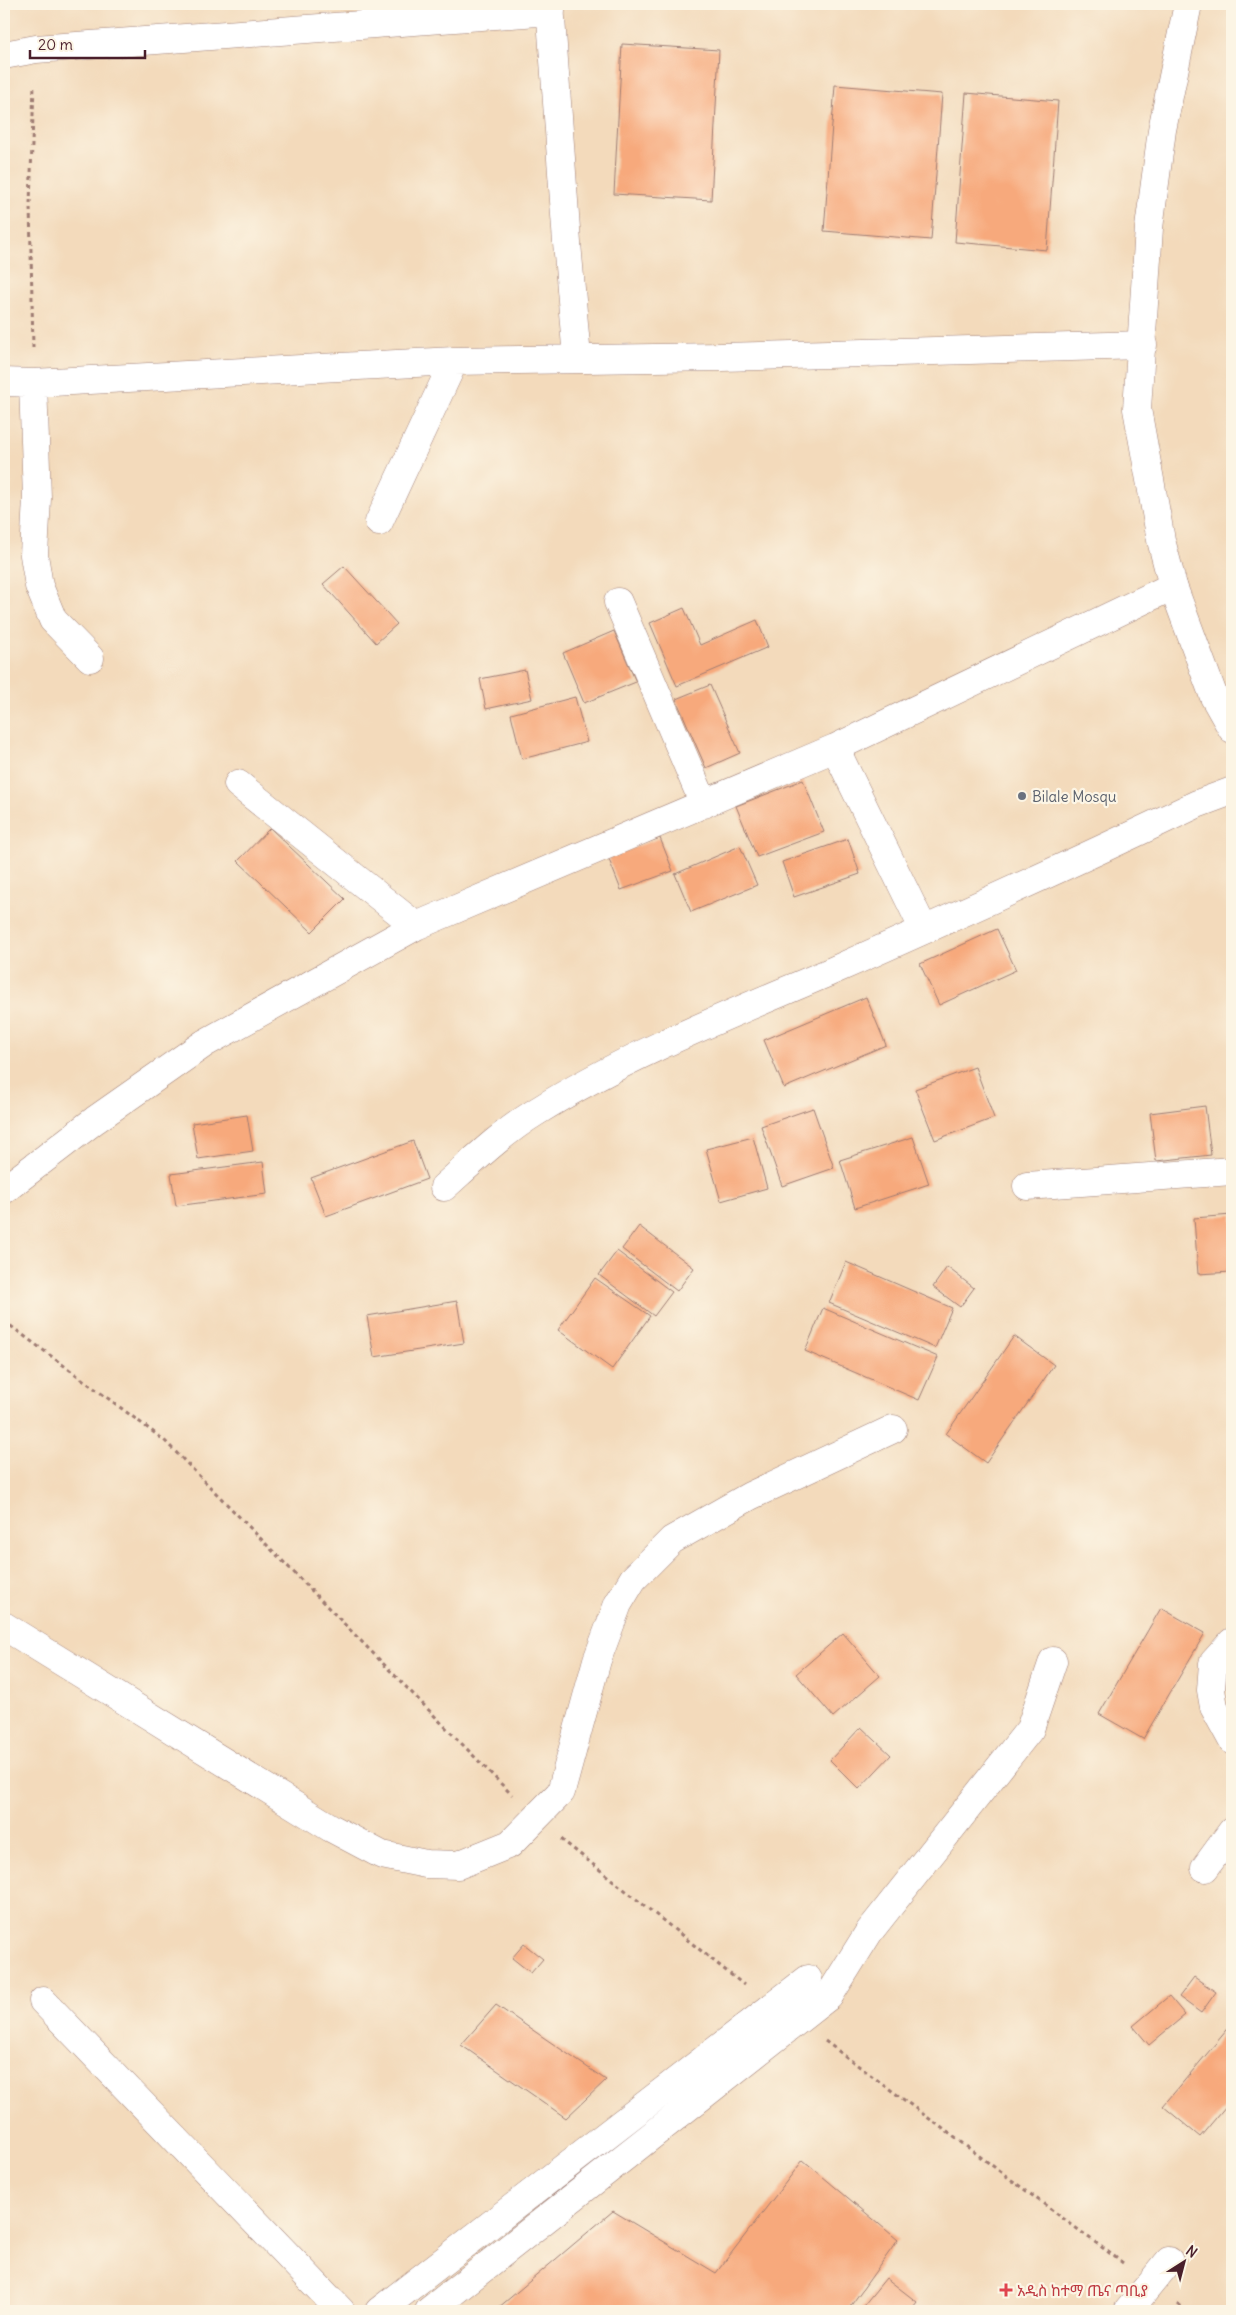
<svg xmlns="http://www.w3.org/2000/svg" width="1236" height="2315" font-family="Delius,'Noto Sans Ethiopic',sans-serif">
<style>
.building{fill:#f7a97c}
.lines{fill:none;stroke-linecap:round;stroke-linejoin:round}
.minor-casing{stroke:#9e7c73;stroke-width:29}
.major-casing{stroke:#9e7c73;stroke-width:29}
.path{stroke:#9e7c73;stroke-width:3;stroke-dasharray:4 4;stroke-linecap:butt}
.minor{stroke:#fff;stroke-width:28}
.major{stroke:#fff;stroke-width:28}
.worship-dot{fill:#6b7280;stroke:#fcf5e5;stroke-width:2}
.health-dot{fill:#e0444e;stroke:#fcf5e5;stroke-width:2}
.labels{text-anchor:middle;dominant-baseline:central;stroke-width:4.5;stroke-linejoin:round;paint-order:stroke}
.worship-label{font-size:15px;fill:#5b616d;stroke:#fcf5e5;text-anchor:start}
.health-label{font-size:15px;fill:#be3a42;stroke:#fcf5e5;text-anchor:start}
</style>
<rect width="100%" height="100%" fill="#fcf5e5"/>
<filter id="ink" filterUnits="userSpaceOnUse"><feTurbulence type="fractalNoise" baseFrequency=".02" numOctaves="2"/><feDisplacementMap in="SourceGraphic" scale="10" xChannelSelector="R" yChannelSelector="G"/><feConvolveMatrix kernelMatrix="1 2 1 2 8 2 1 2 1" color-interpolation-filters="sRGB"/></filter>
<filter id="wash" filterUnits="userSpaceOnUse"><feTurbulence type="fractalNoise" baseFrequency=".0096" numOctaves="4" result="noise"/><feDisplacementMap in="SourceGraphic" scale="20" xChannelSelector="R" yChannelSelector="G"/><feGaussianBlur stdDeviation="1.12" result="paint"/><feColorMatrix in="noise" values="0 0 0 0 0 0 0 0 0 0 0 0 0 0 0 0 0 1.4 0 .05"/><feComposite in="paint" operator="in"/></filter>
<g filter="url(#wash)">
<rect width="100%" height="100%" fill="#f3dabb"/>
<g id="blocks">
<!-- building -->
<path class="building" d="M622 44 719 50 711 200 614 194Z
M835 85 942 94 931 240 824 231Z
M966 93 1058 101 1047 250 955 242Z
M344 566 397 624 376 643 323 584Z
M684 608 700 645 757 620 768 647 677 686 650 623Z
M614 631 636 682 584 703 563 653Z
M525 670 532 699 486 709 480 679Z
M710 685 740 753 706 768 676 699Z
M575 697 587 742 522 759 511 714Z
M803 780 824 832 757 857 736 806Z
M270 828 345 899 312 932 238 861Z
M660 838 673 871 621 890 608 857Z
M848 839 860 874 794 897 782 862Z
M740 846 757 885 691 912 675 874Z
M997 929 1016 970 939 1005 920 964Z
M866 997 886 1045 784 1088 764 1040Z
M975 1067 994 1118 935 1140 915 1089Z
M1205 1106 1211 1155 1156 1161 1150 1113Z
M813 1108 834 1168 782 1186 761 1126Z
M247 1115 253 1151 198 1159 192 1123Z
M753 1137 767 1188 721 1201 706 1149Z
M913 1137 929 1184 855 1208 840 1160Z
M413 1141 427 1179 326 1216 311 1178Z
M263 1162 267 1194 176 1206 171 1174Z
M1232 1215V1272L1198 1274 1194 1218Z
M639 1226 694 1268 677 1291 622 1249Z
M617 1251 672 1292 654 1316 599 1275Z
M846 1262 952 1308 935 1348 829 1303Z
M947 1267 974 1288 960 1307 933 1287Z
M595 1278 650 1316 612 1369 558 1330Z
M457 1301 464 1343 374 1357 367 1316Z
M823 1308 938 1357 919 1400 805 1351Z
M1014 1336 1054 1365 986 1463 946 1434Z
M1161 1608 1205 1633 1143 1739 1099 1714Z
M843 1633 880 1676 833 1717 796 1674Z
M861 1727 891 1755 859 1789 830 1760Z
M524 1944 543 1959 531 1973 512 1958Z
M1194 1977 1216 1992 1201 2013 1179 1997Z
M1169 1996 1185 2015 1149 2045 1133 2026Z
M496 2005 606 2080 566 2118 461 2045Z
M1232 2024V2099L1200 2137 1163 2106Z
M803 2160 898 2240 847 2311H502L498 2308 613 2211 716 2273Z
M886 2278 917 2302 910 2311H859Z"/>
</g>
</g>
<g filter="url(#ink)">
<use href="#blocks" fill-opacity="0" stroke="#9e7c73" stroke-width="1"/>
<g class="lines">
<defs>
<path id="minor" d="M550 4 567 243 577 358
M4 55 36 49 551 11
M4 382 33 383 454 361 722 357 1143 345
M33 383 37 498 34 555 39 586 53 620 90 658
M379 522 454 361
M618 602 704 804
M835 748 924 930
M238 784 416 926
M1027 1186 1232 1171
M444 1187C473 1161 502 1133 536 1112 628 1054 732 1014 832 971 954 917 1076 862 1197 804L1232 791
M4 1190 95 1120 205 1043 416 926 835 748 1173 586
M4 1626 331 1828 382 1855 426 1864 458 1865 510 1844 561 1792 597 1660 618 1604 633 1579 672 1540 750 1496 893 1429
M1232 1642 1213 1663 1211 1690 1214 1707 1232 1740
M1205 1868 1232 1831
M829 1996 869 1932 1030 1729 1053 1661
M43 2001 341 2311
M1128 2311 1169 2261"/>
<path id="major" d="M1188 4 1162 130 1149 228 1137 409 1161 540 1173 586 1214 697 1232 729
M379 2311 808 1979
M429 2311 829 1996"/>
</defs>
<!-- minor casing -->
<use href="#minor" class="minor-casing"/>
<!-- major casing -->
<use href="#major" class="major-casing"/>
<!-- path -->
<path class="path" d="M33 348 30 204 34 85
M4 1321 164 1440 512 1795
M561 1839 744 1985
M825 2041 1123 2263
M1178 2304 1187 2311"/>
<!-- minor -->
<use href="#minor" class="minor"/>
<!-- major -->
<use href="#major" class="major"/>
</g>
</g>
<!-- markers -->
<circle class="worship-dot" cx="1022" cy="796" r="5"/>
<path class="health-dot" d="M1003.5 2282.5h5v5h5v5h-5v5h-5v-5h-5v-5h5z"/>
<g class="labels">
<!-- worship labels -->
<g class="worship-label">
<text x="1032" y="796">Bilale Mosqu</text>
</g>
<!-- health labels -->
<g class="health-label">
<text x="1017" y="2290">አዲስ ከተማ ጤና ጣቢያ</text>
</g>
</g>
<!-- margin -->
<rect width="1236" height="2315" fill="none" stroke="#fcf5e5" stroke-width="20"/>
<!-- north arrow -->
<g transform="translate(1184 2262) rotate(36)" stroke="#fcf5e5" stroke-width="4" paint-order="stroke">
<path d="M0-4L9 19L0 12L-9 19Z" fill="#4a1f2b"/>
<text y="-8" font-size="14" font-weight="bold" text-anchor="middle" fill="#4a1f2b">N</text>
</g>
<!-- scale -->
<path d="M30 50v8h115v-8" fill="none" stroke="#4a1f2b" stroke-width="2.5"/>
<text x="38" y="50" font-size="15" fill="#4a1f2b" stroke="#fcf5e5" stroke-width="4" paint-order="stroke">20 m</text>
</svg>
